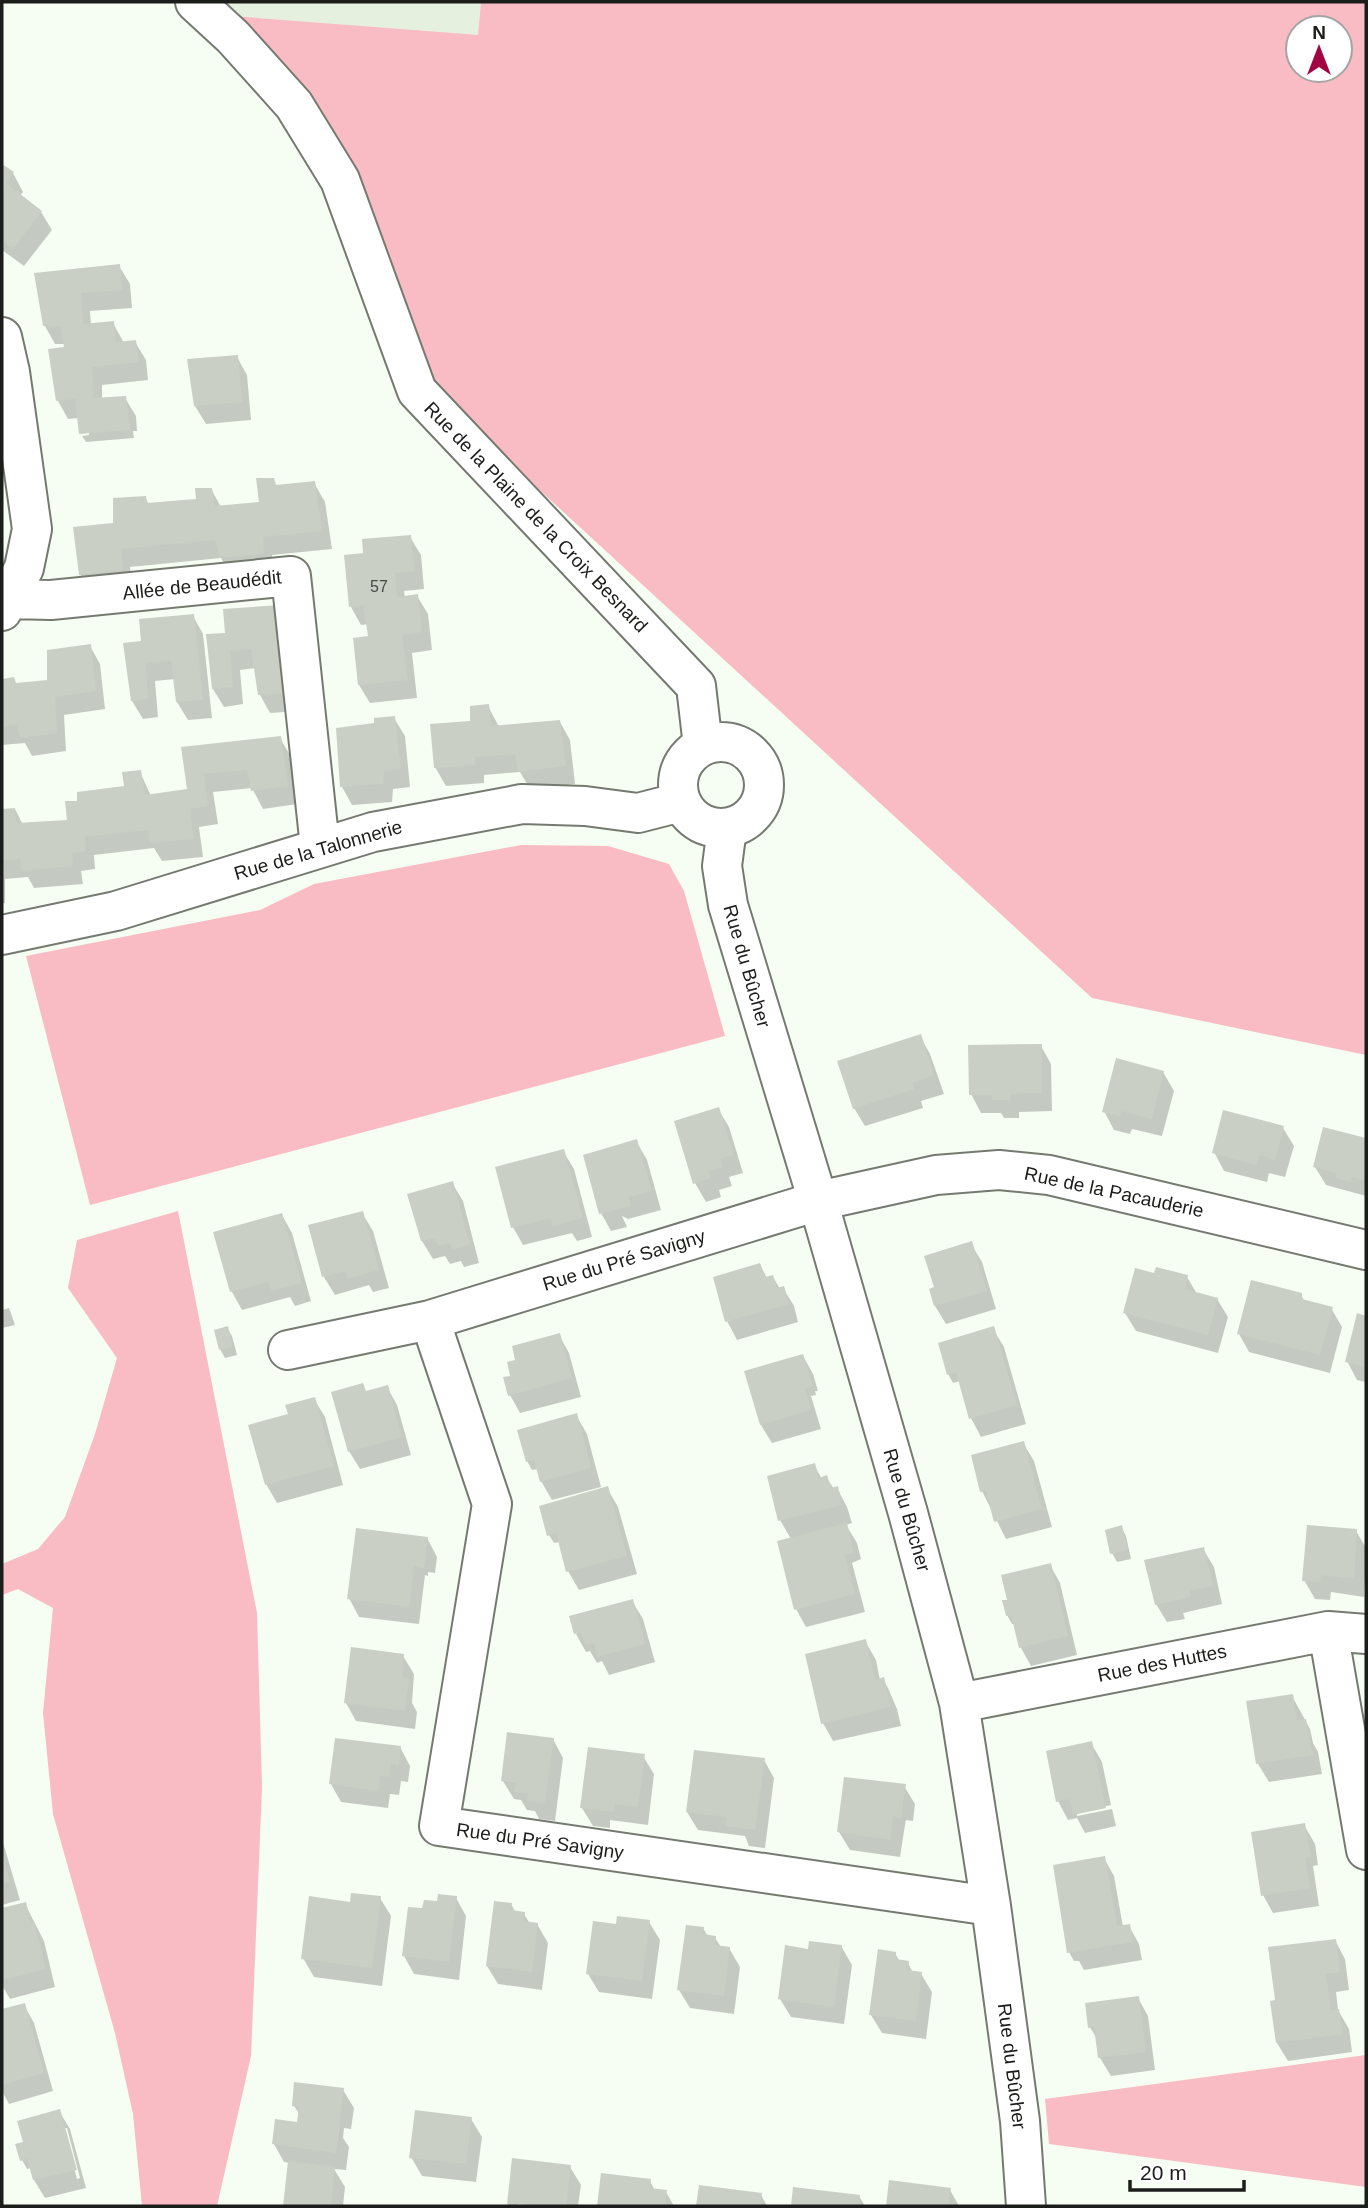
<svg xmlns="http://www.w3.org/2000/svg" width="1368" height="2208" font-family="Arial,sans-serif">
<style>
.built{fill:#e6f0df}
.green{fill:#f9bbc4;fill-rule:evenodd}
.shadow{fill:#0003;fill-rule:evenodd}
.building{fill:#c9cfc5}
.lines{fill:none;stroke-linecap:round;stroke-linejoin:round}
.minor-casing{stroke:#757a71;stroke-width:42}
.minor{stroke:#fff;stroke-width:38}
.labels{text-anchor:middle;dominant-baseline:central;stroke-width:7;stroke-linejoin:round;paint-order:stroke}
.number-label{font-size:16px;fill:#464a45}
.street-label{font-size:19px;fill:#1b1d1a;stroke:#fff}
</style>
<rect width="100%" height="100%" fill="#f6fdf2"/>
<!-- built -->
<path class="built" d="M189 2H481L478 36 220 15Z"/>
<!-- green -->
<path class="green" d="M481 2H1366V1055L1092 998 422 382 344 148 220 15 478 35ZM1298 28H1340V70H1298Z
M521 845 608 846 669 864 684 891 725 1036 90 1205 26 956 260 910 314 884Z
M178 1211 257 1613 262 1787 251 2056 217 2206H142L133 2114 115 2033 53 1814 43 1713 53 1608 18 1589 2 1595V1564L38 1549 65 1517 95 1434 117 1358 68 1288 77 1240Z
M1366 2055V2187L1049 2144 1045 2099Z"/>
<!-- shadow -->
<path class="shadow" d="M2 166 13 173 23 192 20 196 41 212 52 230 24 266 2 250Z
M119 266 130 284 132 308 90 311 91 325 113 323 124 343 135 342 146 360 148 380 102 385V399L125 398 136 416 137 431H133L134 438 86 442 82 436 89 435V432H82V435L79 418 68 419 58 401 67 348 66 344H55L45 326 36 274Z
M237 357 247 375 251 420 206 424 195 406Z
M314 483 325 502 332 549 272 555 274 572 231 576 221 558 130 567 132 588 91 592 80 574 115 525 145 498 149 504 198 501 211 489 221 507 261 504 277 487Z
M410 537 421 555 424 589 404 591 405 597 417 596 428 614 432 650 412 653 417 698 370 703 359 685 355 640 370 638 368 624 361 625 351 607 365 555Z
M225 611 300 711 270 713 260 695 256 668 240 670 243 704 224 707 213 689 227 634Z
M193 616 203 634 212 718 188 720 177 702 175 679 155 681 158 717 143 719 132 701 142 643Z
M90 646 100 664 105 709 64 715 66 751 32 756 25 743 2 745V681L13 679 16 685 49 682Z
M488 706 499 727 560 722 570 740 575 784 530 789 520 772 484 775V783L446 786 435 767Z
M394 718 405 736 410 787 393 789 392 802 352 805 342 787Z
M280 738 291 757 297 804 263 809 252 788 213 792 218 824 199 827 203 857 162 861 154 848 94 855 95 869 81 871 83 884 34 888 28 877 5 879V903H2V811L15 809 23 825 69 821 78 802 126 788 140 772 151 796 189 790 183 749Z
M920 1036 930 1054 944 1094 921 1101 923 1108 865 1126 854 1108Z
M1041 1046 1051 1064 1052 1111 1019 1112V1118H1004L1001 1113H981L971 1094Z
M1163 1072 1174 1091 1162 1136 1132 1129 1130 1134 1114 1130 1104 1111Z
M718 1109 729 1127 743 1173 729 1177 732 1186 719 1190 721 1197 706 1202 695 1183 676 1122Z
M1283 1128 1294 1146 1285 1177 1269 1173 1267 1182 1224 1171 1214 1152Z
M1325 1130 1366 1140V1196L1326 1185 1315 1167Z
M636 1141 647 1160 661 1210 628 1219 622 1216 627 1227 611 1231 601 1213Z
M563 1151 574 1169 592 1237 577 1241 572 1233 523 1245 513 1227Z
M452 1183 463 1201 479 1263 464 1267 461 1261 450 1264 445 1256 433 1259 422 1241 410 1195Z
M362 1213 373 1231 389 1288 373 1292 369 1285 335 1295 324 1277 310 1226Z
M282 1215 292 1233 311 1301 295 1306 290 1297 242 1310 232 1292 215 1233Z
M971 1244 982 1262 996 1309 946 1324 935 1306 936 1289Z
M760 1265 767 1278 773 1277 780 1289 783 1288 794 1306 798 1322 737 1340 727 1321Z
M1158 1276 1187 1277 1197 1294 1217 1299 1228 1317 1218 1353 1136 1331 1125 1313Z
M1301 1295 1305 1302 1331 1308 1342 1327 1330 1373 1249 1352 1239 1334Z
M9 1308 15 1325 2 1328V1310Z
M1359 1315 1366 1317V1382L1357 1380 1347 1361Z
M227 1328 232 1336 237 1355 225 1358 220 1349Z
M993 1329 1004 1347 1026 1424 981 1437 971 1418 960 1381 953 1383 948 1374Z
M559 1335 569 1353 581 1397 520 1413 510 1395 512 1377Z
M803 1356 813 1374 818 1391H815L816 1395 811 1396 821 1429 772 1443 761 1425 746 1372Z
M387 1387 397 1405 411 1455 360 1469 349 1451 367 1393Z
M314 1399 325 1417 343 1485 277 1503 266 1484 290 1415Z
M576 1415 587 1434 601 1487 552 1500 541 1481 538 1469 532 1470 527 1461Z
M1023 1443 1034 1461 1052 1527 1006 1539 982 1491Z
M814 1465 822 1479 826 1477 834 1489 837 1488 847 1507 852 1523 846 1525 857 1543 861 1559 852 1563 865 1612 806 1627 796 1609 791 1539 780 1520Z
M607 1488 618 1507 637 1574 579 1590 568 1571 560 1542 554 1543 549 1535Z
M1121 1527 1126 1536 1131 1559 1117 1562 1112 1553Z
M1356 1531 1366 1548 1364 1597 1331 1592 1330 1600 1315 1599 1304 1580Z
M427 1538 437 1557 435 1573 428 1572V1576L425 1575 419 1624 359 1617 349 1598Z
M1203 1549 1214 1567 1222 1604 1183 1613 1185 1619 1167 1622 1156 1604Z
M1050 1565 1060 1583 1077 1655 1031 1666 1021 1648 1015 1624H1012L1007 1615 1006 1602Z
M632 1601 643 1619 655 1662 609 1675 602 1661 597 1663 590 1651 586 1652 576 1634Z
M865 1641 876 1660 880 1680 883 1679 888 1688 897 1709 901 1726 833 1741 823 1723Z
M403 1656 414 1674 412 1703 417 1712 415 1729 356 1721 346 1703Z
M1292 1696 1310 1729 1313 1743 1318 1752 1322 1774 1269 1782 1258 1764Z
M553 1739 563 1758 555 1821 539 1819 535 1811 527 1810 521 1800 514 1799 503 1781Z
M1091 1743 1102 1762 1111 1805 1077 1813V1816L1112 1809 1116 1826 1085 1833 1077 1818 1068 1820 1058 1801Z
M400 1747 410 1766 408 1782 401 1781 399 1795 390 1794 388 1808 341 1802 331 1784Z
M643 1756 654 1774 648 1825 610 1820V1828L593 1826 582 1808Z
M764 1760 774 1778 765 1848 749 1846 745 1836 698 1830 687 1812Z
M904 1786 915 1804 913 1821 906 1820 905 1825 900 1857 850 1850 839 1832Z
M1304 1825 1315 1844 1318 1865 1313 1866 1319 1906 1273 1913 1263 1895Z
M2 1839 20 1900 2 1905Z
M1104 1858 1114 1876 1123 1927 1129 1926 1139 1944 1142 1960 1084 1970 1079 1961H1074L1069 1952Z
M380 1898 391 1916 382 1986 314 1977 303 1958 351 1904Z
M456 1898 466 1916 459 1980 414 1974 404 1956 424 1910Z
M25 1904 44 1941 55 1987 10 1999 2 1985V1910Z
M511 1904 516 1913 524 1914 530 1924H537L548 1943 542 1990 498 1984 487 1966Z
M649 1922 660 1940 652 1999 599 1992 588 1974 617 1926Z
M703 1928 708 1937 715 1938 721 1947 729 1948 740 1967 734 2014 690 2008 679 1990Z
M1335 1940 1345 1959 1349 1990 1336 1992 1338 2010 1349 2029 1352 2052 1288 2061 1277 2043V2002Z
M841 1946 852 1965 844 2024 791 2017 780 1999 810 1951Z
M895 1953 900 1962 908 1963 913 1973 921 1974 932 1992 926 2039 882 2033 871 2015Z
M1138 1998 1148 2016 1155 2070 1111 2076 1100 2058 1098 2041 1090 2027Z
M24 2005 34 2023 53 2091 9 2104 2 2091V2011Z
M343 2090 354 2108 351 2129 344 2128 343 2138 349 2147 346 2170 334 2169 345 2187 343 2206H284L289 2163 284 2162 274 2144 298 2124 300 2115 294 2106Z
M59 2111 70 2129 86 2188 45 2198 34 2180 31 2168 27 2169 22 2160V2144ZM64 2128H67L80 2178 77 2179Z
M471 2119 482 2137 476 2182 422 2176 411 2157Z
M570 2167 581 2185 578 2206 518 2204V2206H510L508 2204Z
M603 2175 650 2181 655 2191 666 2192 674 2206H598Z
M890 2182 950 2190 959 2206H887Z
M700 2187 761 2195 767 2206H698Z
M795 2189 859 2196 865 2206H793Z"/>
<!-- building -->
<path class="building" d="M2 164 14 172 6 183 42 211 13 249 2 241Z
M120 264 122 290 81 293 83 324 114 321 116 342 136 340 139 362 92 367 94 398 126 396 130 430 79 434 75 399 56 401 48 349 64 347 60 326H43L34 273Z
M238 355 242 402 194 406 187 359Z
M256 478H274L276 485 315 481 322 531 263 537 264 554 219 558 215 540 121 549 123 570 79 575 73 527 113 523V498L146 496 147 503 196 499 195 488H212L215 506 259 502Z
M411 535 415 571 395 573 397 597 418 594 422 632 402 635 408 680 358 685 353 638 368 636 363 605 349 607 344 555 363 553 362 539Z
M280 605 291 693 258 695 251 649 230 651 233 687 212 689 206 634 225 633 223 609Z
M194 614 203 700 176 702 171 661 146 663 148 699 131 701 123 643 141 641 139 619Z
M91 644 96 691 55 697 57 733 20 738 17 725 2 727V679L14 677 16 683 47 680V650Z
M489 704 491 726 560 720 566 766 518 772 515 754 475 757V765L434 768 430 724 470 721V706Z
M395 716 401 769 384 771 383 784 340 787 336 728 374 723V718Z
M281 736 288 786 251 791 247 770 204 774 208 806 190 809 194 839 150 843 148 830 85 837 86 851 72 853 73 866 22 871 20 859 2 861V809L15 808 17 823 67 820 65 801H77V792L124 786 122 772 141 770 145 795 187 789 181 747Z
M921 1034 934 1075 912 1083 914 1089 853 1109 837 1061Z
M1042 1044V1093L1010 1094V1100H992V1095H969L968 1045Z
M1116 1058 1164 1071 1152 1119 1121 1111 1120 1116 1102 1112Z
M719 1107 734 1155 720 1159 722 1167 709 1172 711 1178 693 1184 674 1121Z
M1223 1110 1284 1126 1275 1160 1259 1155 1256 1165 1212 1153Z
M1323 1127 1366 1138V1181L1352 1177 1351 1182 1335 1178 1336 1173 1313 1167Z
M637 1139 652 1191 629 1197 631 1206 599 1214 583 1155Z
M564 1149 583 1218 553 1226 551 1218 511 1228 495 1167Z
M453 1181 470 1245 452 1250 450 1243 438 1246 435 1238 421 1241 407 1194Z
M363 1211 379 1270 347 1279 345 1271 322 1277 308 1225Z
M282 1213 302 1283 271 1291 269 1282 230 1292 213 1232Z
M972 1241 987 1291 934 1306 929 1289 934 1287 924 1256Z
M760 1263 765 1277 773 1275 777 1288 784 1286 789 1304 725 1322 713 1277Z
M1156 1267 1188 1275 1185 1289 1218 1298 1208 1335 1123 1313 1135 1268 1154 1273Z
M1251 1280 1302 1293V1299L1333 1307 1320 1355 1237 1334Z
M1357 1313 1366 1316V1367L1345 1362Z
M228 1326 233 1347 219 1350 214 1330Z
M994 1326 1017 1405 969 1419 956 1372 947 1375 938 1343Z
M560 1333 572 1378 508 1396 503 1377 510 1376 507 1362 515 1360 512 1346Z
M803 1354 813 1386 805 1388 811 1410 760 1425 744 1371Z
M363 1383 366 1391 388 1385 402 1437 348 1452 331 1392Z
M315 1397 334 1466 265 1485 248 1425 288 1414 285 1405Z
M577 1413 591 1468 540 1482 534 1460 526 1462 517 1430Z
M1024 1441 1042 1509 994 1522 986 1491 980 1492 971 1455Z
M815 1463 819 1478 827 1475 831 1488 838 1486 842 1505 778 1521 767 1476Z
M608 1486 627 1556 566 1572 556 1533 547 1536 539 1506Z
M847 1523 854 1553 845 1555 855 1594 794 1610 777 1541Z
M1122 1525 1128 1550 1110 1554 1105 1530Z
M1307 1525 1357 1529 1354 1579 1321 1575 1320 1582 1302 1581Z
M356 1528 428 1537 424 1568 414 1566 409 1607 347 1599Z
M1204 1547 1213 1586 1190 1591 1191 1597 1155 1605 1144 1560Z
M1051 1563 1068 1636 1019 1648 1011 1615 1006 1616 1002 1600H1007L1001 1575Z
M633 1599 645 1644 597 1657 594 1643 585 1645 581 1633 574 1634 569 1616Z
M866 1639 875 1680 884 1677 891 1707 821 1724 805 1654Z
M351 1647 404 1654 402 1677 409 1678 405 1711 344 1703Z
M1293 1694 1297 1720 1306 1719 1313 1755 1256 1764 1246 1701Z
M507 1732 554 1738 545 1803 527 1801 528 1794 514 1792 516 1783 501 1781Z
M335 1738 401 1746 399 1765 391 1764 389 1777 380 1776 378 1791 329 1784Z
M1092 1741 1106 1808 1073 1815 1070 1799 1056 1802 1046 1751Z
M588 1747 645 1754 638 1807 615 1804 614 1812 580 1808Z
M694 1750 765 1758 755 1830 725 1826 726 1817 686 1812Z
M844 1777 906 1784 901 1818 893 1816 890 1840 837 1832Z
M1305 1823 1311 1857 1305 1858 1310 1888 1261 1896 1251 1832Z
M2 1852 10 1882 2 1884Z
M1105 1856 1117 1926 1130 1924 1133 1942 1067 1953 1053 1865Z
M351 1893 381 1896 372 1968 301 1959 309 1896 350 1902Z
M438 1894 457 1896 449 1962 402 1956 408 1907 422 1908 424 1900 437 1901Z
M494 1901 512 1903 511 1910 525 1912 524 1921 538 1923 532 1972 486 1966Z
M26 1902 31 1922 34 1921 46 1969 2 1980V1908Z
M617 1916 650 1920 642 1981 586 1974 593 1921 616 1924Z
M686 1925 704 1927 703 1934 716 1936 715 1945 730 1947 724 1996 677 1990Z
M1336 1939 1340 1972 1326 1974 1331 2010 1339 2009 1343 2034 1276 2043 1270 2001 1275 2000 1268 1947Z
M809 1941 842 1945 834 2007 778 1999 785 1945 808 1949Z
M878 1949 896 1952V1959L909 1961 908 1970 922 1972 916 2021 869 2015Z
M1139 1996 1146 2052 1098 2058 1094 2027 1088 2028 1085 2003Z
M25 2003 44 2073 2 2085V2009Z
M294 2082 344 2088 336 2153 272 2144 275 2119 297 2122 299 2107 292 2106Z
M60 2109 77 2170 33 2180 27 2159 20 2161 15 2144 23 2142 17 2121Z
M415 2110 472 2117 466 2164 409 2158Z
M512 2158 571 2165 566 2206 507 2204Z
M288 2161 335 2167 331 2206H283Z
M601 2173 651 2179 650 2188 667 2190 665 2206H597Z
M889 2180 951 2188 948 2206H886Z
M699 2185 762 2193 760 2206H696Z
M793 2187 860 2195 859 2206H791Z"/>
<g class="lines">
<defs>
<path id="minor" d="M195 2 233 37 294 105 340 180 417 391 696 686 703 746
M2 337 10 372 32 529 24 568 2 611
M9 599 51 600 291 576 320 847
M678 785a43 43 0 1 1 86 0a43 43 0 1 1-86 0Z
M727 828 722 866 728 905 818 1201 908 1513 959 1703 991 1906 1020 2121 1026 2206
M2 935 116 911 373 832 522 804 585 806 638 813 681 802
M430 1320 492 1504 439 1826 991 1906
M288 1350 430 1320 818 1201 936 1175 999 1170 1049 1175 1366 1250
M1328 1631 1366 1850
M959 1703 1328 1631 1366 1634"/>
</defs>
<!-- minor casing -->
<use href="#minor" class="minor-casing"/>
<!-- minor -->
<use href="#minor" class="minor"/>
</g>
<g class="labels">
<!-- number labels -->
<g class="number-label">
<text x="379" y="586">57</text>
</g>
<!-- street labels -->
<g class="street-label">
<text transform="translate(536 517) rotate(46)">Rue de la Plaine de la Croix Besnard</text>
<text transform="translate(202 585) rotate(-6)">Allée de Beaudédit</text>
<text transform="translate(318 850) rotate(-16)">Rue de la Talonnerie</text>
<text transform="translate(747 966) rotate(74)">Rue du Bûcher</text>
<text transform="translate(1114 1192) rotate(12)">Rue de la Pacauderie</text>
<text transform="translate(624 1260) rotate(-17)">Rue du Pré Savigny</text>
<text transform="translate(907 1510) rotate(74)">Rue du Bûcher</text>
<text transform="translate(1162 1663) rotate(-11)">Rue des Huttes</text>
<text transform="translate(540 1841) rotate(8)">Rue du Pré Savigny</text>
<text transform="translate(1012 2066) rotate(83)">Rue du Bûcher</text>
</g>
</g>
<!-- border -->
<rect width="1368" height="2208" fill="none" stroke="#1b1d1a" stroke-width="7"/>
<!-- north arrow -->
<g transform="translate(1319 49)"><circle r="33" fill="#ffffff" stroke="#a4a5a3" stroke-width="2"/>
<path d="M0-5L12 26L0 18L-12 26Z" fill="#a10542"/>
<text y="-10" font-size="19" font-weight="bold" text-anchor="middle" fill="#1b1d1a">N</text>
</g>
<!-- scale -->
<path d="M1130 2180v10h114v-10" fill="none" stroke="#1b1d1a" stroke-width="3.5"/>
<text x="1140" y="2180" font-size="21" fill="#1b1d1a" stroke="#ffffff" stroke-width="5" paint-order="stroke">20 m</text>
</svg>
